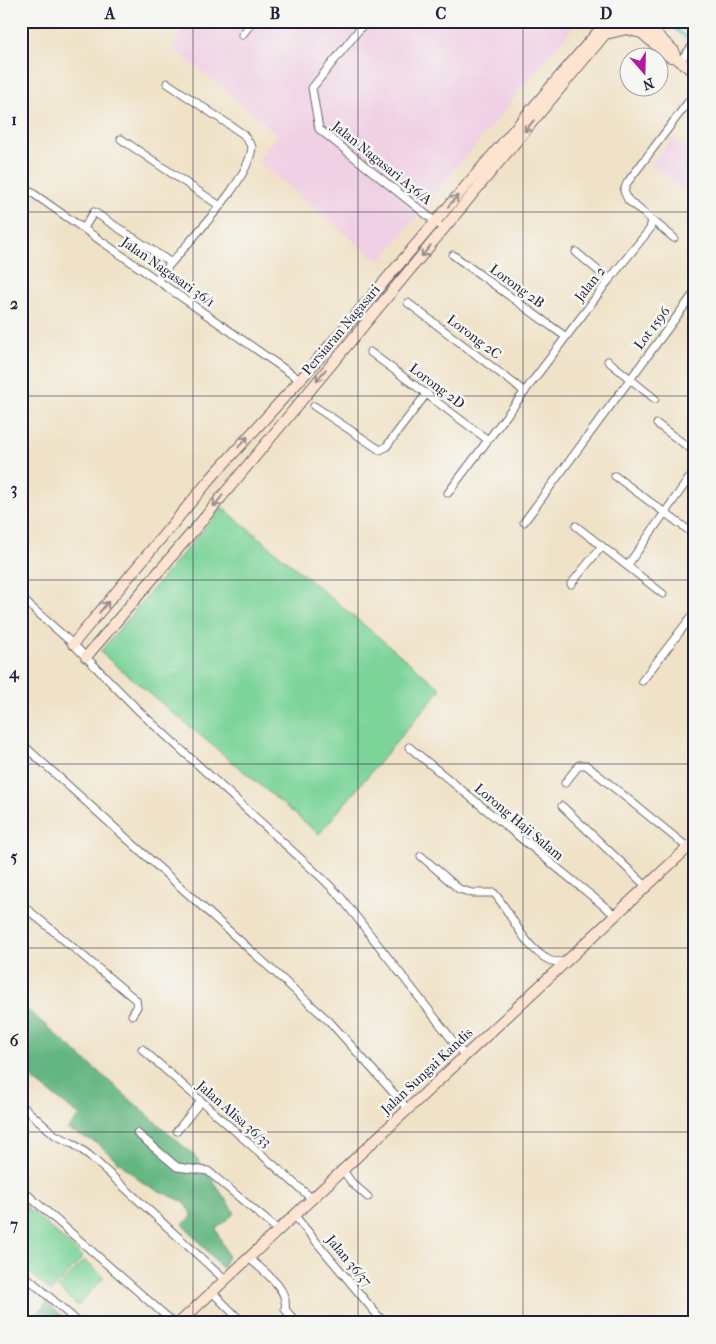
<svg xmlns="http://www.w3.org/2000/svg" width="716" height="1344" font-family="'IM FELL French Canon',serif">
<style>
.built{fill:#f0d0e4}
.green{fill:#7bd499;stroke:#4e7b6a}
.forest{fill:#64b681;stroke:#436c5e}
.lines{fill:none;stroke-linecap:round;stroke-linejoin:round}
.stream{stroke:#59c6d0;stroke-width:2.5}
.street-casing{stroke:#6a656c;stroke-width:9}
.secondary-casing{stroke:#6a656c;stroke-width:12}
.street{stroke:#fff;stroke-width:7}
.secondary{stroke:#fde4d1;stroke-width:10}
.oneway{stroke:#9a8d8e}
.grid{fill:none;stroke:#22223b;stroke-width:1;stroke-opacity:0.55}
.labels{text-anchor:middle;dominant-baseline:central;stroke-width:5;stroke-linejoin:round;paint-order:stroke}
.street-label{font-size:14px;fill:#22223b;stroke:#f6f6f2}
.neatline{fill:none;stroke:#22223b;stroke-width:2}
.grid-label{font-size:16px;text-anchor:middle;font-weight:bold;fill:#22223b}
</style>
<rect width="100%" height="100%" fill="#f6f6f2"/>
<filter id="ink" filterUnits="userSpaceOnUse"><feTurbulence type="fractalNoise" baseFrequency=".02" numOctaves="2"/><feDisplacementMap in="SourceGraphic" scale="10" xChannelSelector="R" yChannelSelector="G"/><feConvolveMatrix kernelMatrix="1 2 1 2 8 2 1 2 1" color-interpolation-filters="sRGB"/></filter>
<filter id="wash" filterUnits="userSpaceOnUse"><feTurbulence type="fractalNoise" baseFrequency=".0096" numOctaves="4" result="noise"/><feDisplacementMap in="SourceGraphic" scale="20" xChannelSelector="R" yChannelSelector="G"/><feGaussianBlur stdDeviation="1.12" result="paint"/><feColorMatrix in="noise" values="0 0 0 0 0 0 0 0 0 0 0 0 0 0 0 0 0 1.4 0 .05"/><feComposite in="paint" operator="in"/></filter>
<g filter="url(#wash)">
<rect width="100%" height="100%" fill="#f0e2c7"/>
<!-- built -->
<path class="built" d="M190 21H578L379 262 257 161 277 134 172 47Z
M672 138 695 155V199L651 165Z"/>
<!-- green -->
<path class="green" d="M222 507 441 689 319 834 100 652Z
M21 1202 83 1257 51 1292 21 1265Z
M84 1260 104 1277 78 1306 58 1288Z"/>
<!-- forest -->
<path class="forest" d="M21 1004 197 1158 235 1213 216 1229 228 1256 222 1268 183 1224 192 1217 186 1203 144 1184 97 1143 67 1129 80 1116 21 1070Z
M46 1303 71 1323H30Z"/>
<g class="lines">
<!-- stream -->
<path class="stream" d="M665 21 686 37"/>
</g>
</g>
<g filter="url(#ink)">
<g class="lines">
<defs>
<path id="street" d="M366 21 312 88 319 129 438 224
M21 22 123 21
M242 35 253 21
M680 61 695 43
M121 139 220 206
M21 185 300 380
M652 220 674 238
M84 228 94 212 170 262
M576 252 609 280
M453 255 566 337
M157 280C181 248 249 184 252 147L243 134 167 83
M408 303 525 392
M370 352 488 440
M608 361 655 399
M314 406 380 450 386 447 427 393
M657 424 695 452
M615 476 695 535
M448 493 609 280 650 229 652 220 628 200 624 191 627 183 695 93
M524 522 695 292
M576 526 663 594
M627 566 695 470
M571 584 602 546
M21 598 73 644 140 712 323 879 340 896 464 1055
M642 681 695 612
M21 743 330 1022 407 1108
M409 747 615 915
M565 783 579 765H586L687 847
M562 806 646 886
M421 856 459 889 472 893H494C512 913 523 947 549 960 553 962 560 962 565 962
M21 904 136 1000 137 1007 132 1015
M142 1049 311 1198
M21 1105 55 1135 72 1143 89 1155 225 1280
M177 1131 201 1101
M137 1133 177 1167 208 1171 278 1230
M342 1169 352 1183 368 1197
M21 1176 24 1181 21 1186
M21 1189 174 1323
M294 1215 384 1323
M249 1258C264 1272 289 1288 285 1309L296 1323
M21 1272 79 1323
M212 1292 243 1323"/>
<path id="secondary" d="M627 21 670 57H675L695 73
M642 21 674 51 675 57
M606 34 627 29 637 32
M73 644 211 478 300 380 607 21
M86 657 195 529 616 21
M179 1323 695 841"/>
</defs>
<!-- street casing -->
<use href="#street" class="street-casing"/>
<!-- secondary casing -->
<use href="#secondary" class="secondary-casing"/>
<!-- street -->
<use href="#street" class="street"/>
<!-- secondary -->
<use href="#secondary" class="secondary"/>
</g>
<!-- one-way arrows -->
<defs><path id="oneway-shaft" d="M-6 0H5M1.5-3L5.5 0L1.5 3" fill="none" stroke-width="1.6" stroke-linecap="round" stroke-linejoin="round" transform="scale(1.25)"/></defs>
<g class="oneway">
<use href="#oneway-shaft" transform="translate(529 126) rotate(130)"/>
<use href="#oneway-shaft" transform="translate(453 201) rotate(-49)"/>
<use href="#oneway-shaft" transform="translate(426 251) rotate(130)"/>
<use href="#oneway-shaft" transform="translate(321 375) rotate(130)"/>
<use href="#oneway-shaft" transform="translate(243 442) rotate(-48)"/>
<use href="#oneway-shaft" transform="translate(218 501) rotate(129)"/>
<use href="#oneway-shaft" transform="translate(104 607) rotate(-50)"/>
</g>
</g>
<!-- grid -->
<path class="grid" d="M193 21V1323M358 21V1323M523 21V1323M21 212H695M21 396H695M21 580H695M21 764H695M21 948H695M21 1132H695"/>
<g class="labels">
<!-- street labels -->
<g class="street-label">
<text transform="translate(382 163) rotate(39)">Jalan Nagasari A36/A</text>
<text transform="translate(168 272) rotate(35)">Jalan Nagasari 36/1</text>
<text transform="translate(590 284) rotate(-52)">Jalan 2</text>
<text transform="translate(517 286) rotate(36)">Lorong 2B</text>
<text transform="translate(652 328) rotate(-53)">Lot 1596</text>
<text transform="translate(341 330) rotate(-50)">Persiaran Nagasari</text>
<text transform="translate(474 337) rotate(37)">Lorong 2C</text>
<text transform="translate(437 386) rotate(37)">Lorong 2D</text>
<text transform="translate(519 822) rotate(40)">Lorong Haji Salam</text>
<text transform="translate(427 1071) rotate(-43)">Jalan Sungai Kandis</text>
<text transform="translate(234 1114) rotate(41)">Jalan Alisa 36/33</text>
<text transform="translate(349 1261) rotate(50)">Jalan 36/37</text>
</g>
</g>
<!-- margin -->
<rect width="716" height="1344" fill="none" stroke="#f6f6f2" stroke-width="55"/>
<!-- north arrow -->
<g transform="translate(644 72) rotate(160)"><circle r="24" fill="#f6f6f2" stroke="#a1a1a9"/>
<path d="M0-4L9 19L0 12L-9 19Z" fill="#b5179e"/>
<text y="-8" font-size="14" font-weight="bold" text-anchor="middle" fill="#22223b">N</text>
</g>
<rect x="28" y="28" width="660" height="1288" class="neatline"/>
<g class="grid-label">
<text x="110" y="19">A</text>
<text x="275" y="19">B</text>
<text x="441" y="19">C</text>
<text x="606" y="19">D</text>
<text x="14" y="125">1</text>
<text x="14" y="309">2</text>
<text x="14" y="494">3</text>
<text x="14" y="678">4</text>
<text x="14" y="862">5</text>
<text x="14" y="1046">6</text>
<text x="14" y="1230">7</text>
</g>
</svg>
